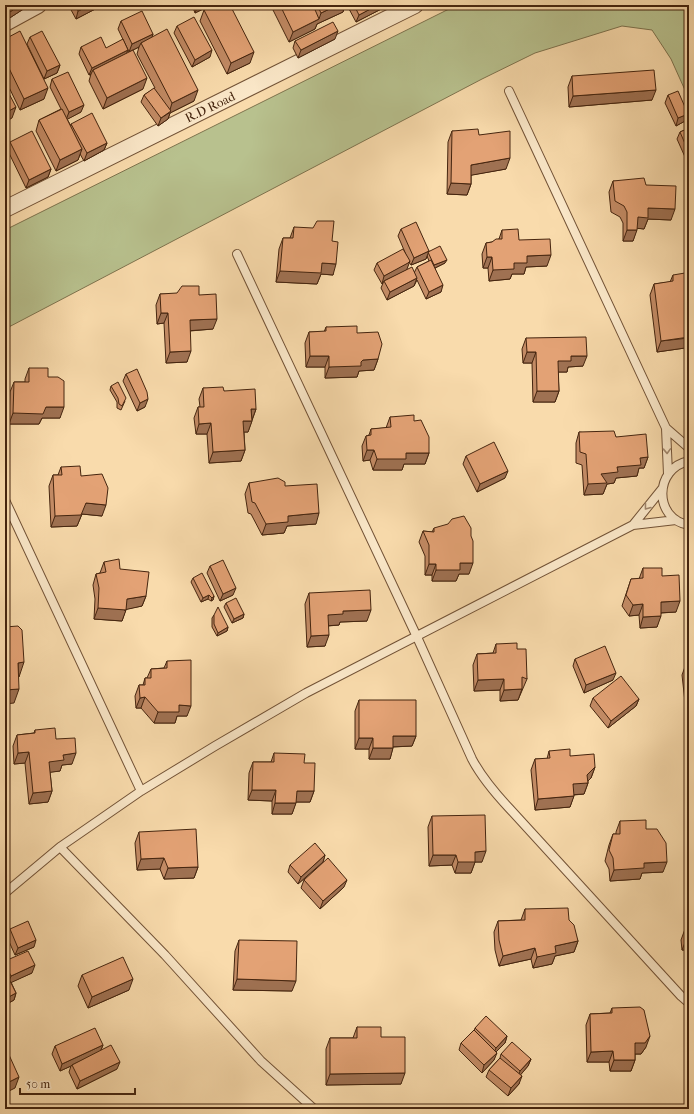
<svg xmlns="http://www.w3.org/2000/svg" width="694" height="1114" font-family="'IM FELL French Canon',serif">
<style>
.green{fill:#b8c18e;stroke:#7e734e}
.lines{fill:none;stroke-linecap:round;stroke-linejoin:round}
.lane-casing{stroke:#725236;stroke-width:10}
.street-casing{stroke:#725236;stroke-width:18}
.lane{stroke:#fbe8c9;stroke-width:8}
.street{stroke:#fbe8c9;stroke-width:16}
.wall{fill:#c38b65;stroke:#45250f;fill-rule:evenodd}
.shaded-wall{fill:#9f7152;stroke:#45250f}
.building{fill:#e3a275;stroke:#45250f}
.oneway{stroke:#a0866c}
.labels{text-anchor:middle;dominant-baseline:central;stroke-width:3.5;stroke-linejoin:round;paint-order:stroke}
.street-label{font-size:13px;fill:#45250f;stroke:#fbe8c9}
</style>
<rect width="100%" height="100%" fill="#f9dbac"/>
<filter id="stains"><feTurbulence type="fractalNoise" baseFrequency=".005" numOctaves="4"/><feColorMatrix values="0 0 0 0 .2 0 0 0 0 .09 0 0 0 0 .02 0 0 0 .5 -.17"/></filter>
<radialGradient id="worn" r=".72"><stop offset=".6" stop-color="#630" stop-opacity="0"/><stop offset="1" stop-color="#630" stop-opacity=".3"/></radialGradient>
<!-- green -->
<path class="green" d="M457 5H689V99L671 59 652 30 622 26 535 53 482 79 5 329V230Z"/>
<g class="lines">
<defs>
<path id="lane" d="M509 91 666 428 689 448
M237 254 417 637 472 759C482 778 495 793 509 808L681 996 689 1003
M666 428 668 474
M689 461C654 468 653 519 689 525
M5 500 141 791
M633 525 662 489
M60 847 165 955 261 1061 314 1109
M5 893 60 847 141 791 215 746 306 693 633 525 676 520"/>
<path id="street" d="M5 23 38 5
M5 209 415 5"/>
</defs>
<!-- lane casing -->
<use href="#lane" class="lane-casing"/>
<!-- street casing -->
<use href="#street" class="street-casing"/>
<!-- lane -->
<use href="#lane" class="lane"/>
<!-- street -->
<use href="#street" class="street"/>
</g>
<!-- wall -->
<path class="wall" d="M5 5H26L25 8 5 21Z
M72 5H102L101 6 76 19 70 8Z
M192 5H211L195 13Z
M273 5H345L343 12 317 24 315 29 289 42 272 8Z
M349 5H389L356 22 348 7Z
M204 10 250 63 227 74 200 21Z
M121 21 153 34 152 37 194 101 170 113 168 119 158 126 141 102 144 95 155 88 137 54 139 47 129 52 118 29Z
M177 26 210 57 192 67 174 33Z
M30 37 60 65 57 73 44 79 27 44Z
M5 39 44 99 20 110 5 79Z
M335 39 298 58 293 48 295 41Z
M81 47 106 48 143 89 103 109 89 81 91 74 89 75 79 54Z
M572 76 652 100 569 107 568 87Z
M52 79 81 112 67 119 71 126V124L107 143 104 150 84 161 80 154 78 160 56 171 36 131 39 120 61 109 50 87Z
M668 95 688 114 685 121 676 126 665 103Z
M689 128V166L677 139 680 132Z
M452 131 479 135 506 169 471 175V184L467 195 447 194 448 142Z
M10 142 51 169 48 177 26 188 7 149Z
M613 181 646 185 671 220 648 219 644 229 637 228 633 241H623V223L620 217 611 212 609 192Z
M294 227 332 241 333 275 321 274 317 284 276 282 279 249 283 238H290Z
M401 229 429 251 445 263 435 268 441 292 426 299 417 280 414 286 387 300 381 288 383 283 382 284 374 270 377 263 407 257 398 236ZM427 256 429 261 417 267 414 273 406 270 409 262 411 265 426 259Z
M502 230 519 240 547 266 526 267 524 274H512L510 279 489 281 488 268H483L482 254 486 243 492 242 499 239Z
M673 275 687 284V317L685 348 657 352 650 295 654 284 670 282Z
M160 294 199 295 213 329 190 331 187 362 166 363 164 323 157 324 156 305Z
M326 327 357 333 378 359 374 370 359 371 357 377 325 378V367H306L305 343 309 332H324Z
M526 338 583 366 568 367 567 372H558L559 391 555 402H533L532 363H523L522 349Z
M29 368 48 377 60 418H42L39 424H9L10 392 14 382H25V379Z
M126 374 145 407 137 411 123 381Z
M111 386 125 401 121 410 117 408V402L110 390Z
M203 388 224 391 256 409 248 432H244L245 450 241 461 209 463 207 434H196L194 418 198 407H200L199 399Z
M390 417 414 421 429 453 425 464H404L402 470H373L370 460 363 461 362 446 366 436 369 435 371 429 386 428Z
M579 432 616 437 648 457 644 468H639L637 476 616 478 614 483 607 484 603 494 584 495 582 465 576 463V443Z
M466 456 505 478 477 492 463 464Z
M61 467 81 476 102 516 82 514 77 526 51 527 49 486 53 475H58Z
M249 483 285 486 316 524 287 526 284 533 262 535 251 514 248 513 245 494Z
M434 528 469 574H459L456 581H432V575H425V556L419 542 423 531 432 532Z
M104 562 120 569 146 596 142 606 126 609 122 621 94 619 95 599 93 585 96 574 100 573Z
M210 566 233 595 220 601 207 573Z
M643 568 662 576 676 612 661 613 657 627 640 628 639 615 629 616 622 606 631 579H639Z
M193 578 214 596 213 600 211 601 208 599 201 602 191 582Z
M309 593 367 621 340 622 339 625 328 626 325 646 307 647 305 604Z
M226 603 244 614 243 618 232 623 224 607Z
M214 615 228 627 227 631 217 636 212 627V618Z
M496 644 517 649 527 679 518 700 500 701V690L474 691 473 665 477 654 493 653Z
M575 659 613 680 584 693 573 666Z
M167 661 187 716H177L175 723H154L141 708H136L135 696 139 685H143L145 678H147L151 669 164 668Z
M686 664H689V701L685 702 682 675Z
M593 698 639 699 636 706 608 728 590 706Z
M359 700 416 736 412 746 393 747 390 759H369V749H355V711Z
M35 730 56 739 72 764 62 765 60 771 50 772 52 791 48 802 29 804 25 763 14 764 13 746 17 735 34 733Z
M549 751 570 756 595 767 591 778 588 781V783L584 794 574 795 570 807 535 810 531 770 535 759H547Z
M274 753 304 763 314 791 310 802H296L292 814H272V801L248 800 249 773 253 762H271Z
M432 816 482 862H475L471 873H455L452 865 429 866 428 827Z
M620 821 646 829 663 872 642 873 640 879 610 881 609 869 605 861 609 845 613 834H616V832Z
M139 832 198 867 194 878 164 879 160 869 137 870 135 843Z
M325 855 323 862 298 884 288 872 290 865Z
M304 880 344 887 320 909 301 888Z
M525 909 569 920 578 941 574 952 555 956 552 964 533 968 531 959 499 966 495 950 494 932 498 921 521 920Z
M689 924V969H688L687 950H682L681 940 685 929H687Z
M10 929 34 947 15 955 7 937Z
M239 940 292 991 233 990 235 951Z
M5 961 32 973 11 982 16 993 14 1000 5 1005Z
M82 975 129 990 88 1008 78 986Z
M612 1008 646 1047 641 1054H635V1060L631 1071H610L609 1062H587L586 1025 590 1014 610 1013Z
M357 1027 381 1037 401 1084 326 1085V1049L330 1038H353Z
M475 1028 507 1036 505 1043 496 1052 494 1060 482 1073 459 1050 461 1043 474 1031Z
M103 1045 101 1050 117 1069 77 1089 69 1072 71 1066 60 1071 52 1054 55 1046Z
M501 1054 531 1059 528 1066 520 1075 519 1084 508 1096 486 1077 489 1070 500 1058Z
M689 1092V1109H687V1098Z"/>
<!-- shaded-wall -->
<path class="shaded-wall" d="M20 5H26L25 8 5 21 7 14Z
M91 5H102L101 6 76 19 78 11Z
M198 5H211L195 13Z
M338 5H345L343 12 317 24 315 29 289 42 293 32 319 19 321 13Z
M378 5H389L356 22 359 15Z
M338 31 335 39 298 58 301 50Z
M153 34 151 41 141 43 139 47 129 52 132 44Z
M128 50 125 57 93 70 91 74 89 75 92 68Z
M212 50 210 57 192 67 195 60Z
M254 52 250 63 227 74 231 63Z
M60 65 57 73 44 79 47 71Z
M147 78 143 89 103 109 107 98Z
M48 88 44 99 20 110 24 99Z
M198 90 194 101 170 113 168 119 158 126 161 118 169 113 172 103Z
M656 90 652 100 569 107 573 96Z
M84 105 81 112 66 120 69 112Z
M16 107 12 118 5 122V113Z
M688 114 685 121 676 126 678 118Z
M107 143 104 150 84 161 87 153Z
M82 149 78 160 56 171 60 160Z
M510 158 506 169 467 176 471 165Z
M51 169 48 177 26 188 29 180Z
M451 183 471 184 467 195 447 194Z
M648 208 675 209 671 220 648 219 644 229 634 228 638 217Z
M627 230H637L633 241H623Z
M429 251 426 259 411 265 414 258Z
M551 255 547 266 526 267 524 274H512L510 279 489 281 493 270 514 263 527 256Z
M487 257H492L488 268H483Z
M447 260 445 263 433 269 434 265Z
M410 261 407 269 405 271 384 281 383 283 382 284 384 276Z
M322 263 336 264 333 275 321 274 317 284 276 282 280 271Z
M417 278 414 286 387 300 390 292Z
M443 285 441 292 426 299 429 292Z
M685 307H689V317L682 318Z
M161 313H168L164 323 157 324Z
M217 319 213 329 186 331 190 320Z
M689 338 685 348 657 352 661 341Z
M191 351 187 362 166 363 170 352Z
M527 352H536L532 363H523Z
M310 356H329L325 367H306Z
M571 356H587L583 366 568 367 567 372H554L558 361Z
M378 359 374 370 359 371 357 377 325 378 329 367 361 362 363 360Z
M537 391H559L555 402H533Z
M148 399 145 407 137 411 140 403Z
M46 407H64L60 418H42L39 424H9L13 413Z
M251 409H256L252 420Z
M243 421H252L248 432H239Z
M211 423 207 434H196L199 424Z
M245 450 241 461 209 463 213 452Z
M367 450H374L370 460 363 461Z
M406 453H429L425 464H404L402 470H373L377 459Z
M648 457 644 468H639L637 476 616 478 614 483 607 484 603 494 584 495 588 484 601 474 640 458Z
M508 471 505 478 477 492 480 484Z
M86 503 106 505 102 516 82 514 77 526 51 527 55 516Z
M319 513 316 524 287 526 284 533 262 535 266 524 288 516Z
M460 563H473L469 574H459L456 581H432L436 570Z
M429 564H436L432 575H425Z
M236 588 233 595 220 601 223 594Z
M209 595 208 599 201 602 203 598Z
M146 596 142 606 124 610H126L122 621 94 619 98 608 127 599Z
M214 596 213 600 211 601 212 598Z
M680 601 676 612 657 613 661 602Z
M643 604 639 615 629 616 633 605Z
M371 610 367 621 340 622 339 625 324 626 328 615 343 611Z
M244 614 243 618 232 623 234 619Z
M661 616 657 627 640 628 643 617Z
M228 627 227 631 217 636 218 633Z
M329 635 325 646 307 647 311 636Z
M24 662 19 677 18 663Z
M616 673 613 680 584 693 586 685Z
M504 679 500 690 474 691 478 680Z
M19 689 14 703 5 704V690Z
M522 689 518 700 500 701 504 690Z
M689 691V701L685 702Z
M145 697 141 708H136L140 698Z
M639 699 636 706 608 728 611 721Z
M179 705 191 706 187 716H177L175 723H154L158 712Z
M393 736H416L412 746 389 747Z
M359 738H373L369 749H355Z
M373 748H393L390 759H369Z
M29 752 25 763 14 764 18 753Z
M76 753 72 764 62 765 60 771 45 773 49 762 63 755Z
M595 767 591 778 586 783H588L584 794 569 795 573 784 587 775Z
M252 790H276L272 801 248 800Z
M52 791 48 802 29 804 33 793Z
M297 791H314L310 802H293Z
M574 796 570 807 535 810 538 799Z
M275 803H296L292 814H272Z
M486 851 482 862H475L471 873H455L458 862 475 852Z
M325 855 323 862 298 884 301 877Z
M433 855H456L452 865 429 866Z
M164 858 160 869 137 870 141 859Z
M667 862 663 872 642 873 640 879 610 881 614 870 644 863Z
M198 867 194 878 164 879 168 868Z
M347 880 344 887 320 909 323 901Z
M689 939V944L687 950H682L686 940Z
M36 940 34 947 15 955 18 948Z
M578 941 574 952 555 956 552 964 533 968 537 957 555 946Z
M535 948 531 959 499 966 503 956Z
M35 965 32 973 8 984 11 976Z
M133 979 129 990 88 1008 92 997Z
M237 979 296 981 292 991 233 990Z
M16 993 14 1000 5 1005V999Z
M507 1036 505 1043 493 1055 496 1048Z
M650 1036 646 1047 641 1054H631L635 1043Z
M103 1045 100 1052 72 1065 71 1066 60 1071 62 1064Z
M613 1051 609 1062H587L591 1052Z
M497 1053 494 1060 482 1073 484 1065Z
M531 1059 528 1066 518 1078 520 1071Z
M614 1060H635L631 1071H610Z
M120 1062 117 1069 77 1089 80 1081Z
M405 1073 401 1084 326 1085 330 1074Z
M522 1076 519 1084 508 1096 511 1088Z
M19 1077 15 1088 5 1093V1084Z"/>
<!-- building -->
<path class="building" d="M5 5H20L7 14 5 11Z
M75 5H91L78 11Z
M213 5H230L254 52 231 63 204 10Z
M280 5H313L319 19 293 32Z
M317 5H338L321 13Z
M354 5H378L359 15Z
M142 11 153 34 132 44 121 21Z
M194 17 212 50 195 60 177 26Z
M333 22 338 31 301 50 295 41Z
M167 29 198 90 172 103 141 43Z
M20 31 48 88 24 99 5 60V39Z
M42 31 60 65 47 71 30 37Z
M101 37 106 48 123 39 128 50 92 68 81 47Z
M133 50 147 78 107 98 93 70Z
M654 70 656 90 573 96 572 76Z
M68 72 84 105 69 112 52 79Z
M5 86 16 107 5 113Z
M154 88 171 111 161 118 144 95Z
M678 91 688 114 678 118 668 95Z
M62 109 82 149 60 160 39 120Z
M92 113 107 143 87 153 71 124Z
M689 128V153L680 132Z
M478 129 479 135 510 131V158L471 165V184L451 183 452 131Z
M32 131 51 169 29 180 10 142Z
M644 178 646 185 676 186 675 209 648 208V218L638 217 637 230H627V212L624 206 615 201 613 181Z
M317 221H334L332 241 338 242 336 264 322 263 321 273 280 271 283 238H293L294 227 313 228Z
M416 222 429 251 414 258 401 229Z
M518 229 519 240 550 239 551 255 527 256V263H514V269L493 270 492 257H487L486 243 492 242 496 239H502V230Z
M440 246 447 260 434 265 428 252 429 251 428 252Z
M403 249 410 261 408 263 384 276 377 263Z
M431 260 443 285 429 292 417 267Z
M412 267 417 278 390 292 384 281Z
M685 273 687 284H689V307H685L689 337 661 341 654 284 673 281V275Z
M182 286H199V295L216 294 217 319 190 320 191 351 170 352 168 313H161L160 294 177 293Z
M357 326V333L378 332 382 344 378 359 363 360 361 362V366L329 367V356H310L309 332 326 331V327Z
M586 337 587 356H571V361H558L559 391H537L536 352H527L526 338Z
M29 368H48V377H58L64 381V407H46L43 414 13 413 14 382H29Z
M137 369 147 392 148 399 140 403 126 374Z
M118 382 126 398 122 406 119 404 118 398 111 386Z
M223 387 224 391 255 389 256 409H251L252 421H243L245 450 213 452 211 423 199 424 198 407H204L203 388Z
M414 415V421L421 420 429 437V453H406V459H377L374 450H367L366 436 371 435V429L391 427 390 417Z
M614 431 616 437 646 434 648 457 640 458 641 465 617 467 618 472 601 474 607 483 588 484 586 454 580 452 579 432Z
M494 442 508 471 480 484 466 456Z
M80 466 81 476 102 474 108 488 106 505 86 503 81 515 55 516 53 475H62L61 467Z
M278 478 285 482V486L317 484 319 513 288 516V522L266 524 255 503 252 502 249 483Z
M464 516 471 528V536L473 541V563H460V570H436V564H429V545L423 531 434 532V528L448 524 452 519Z
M119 559 120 569 149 572 146 596 127 599 126 610 98 608 99 588 96 574 106 572 104 562Z
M223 560 236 588 223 594 210 566Z
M643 568H662V576L679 575 680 601 661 602V616L643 617V604L633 605 626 595 631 579 643 578Z
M202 573 214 596 212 598 209 595 203 598 193 578Z
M370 590 371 610 343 611V614L328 615 329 635 311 636 309 593Z
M236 598 244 614 234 619 226 603Z
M218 607 228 627 218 633 214 624V615Z
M18 626 22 630 24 662 18 663 19 689 5 690V627Z
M517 643V649H526L527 679 522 677V689L504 690V679L478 680 477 654 496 653V644Z
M605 646 616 673 586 685 575 659Z
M191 660V706L179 705V712H158L145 697 140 698 139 685H145V678H151V669L167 668V661Z
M686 664H689V691Z
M621 676 639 699 611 721 593 698Z
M359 700H416V736H393V748H373V738H359Z
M55 728 56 739 75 738 76 753 63 755 64 760 49 762 52 791 33 793 29 752 18 753 17 735 35 733V730Z
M570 749V756L594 754 595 767 587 775 588 783 573 784 574 796 538 799 535 759 550 758 549 751Z
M274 753 305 754 304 763H315L314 791H297L296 803H275L276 790H252L253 762H274Z
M485 815 486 851 475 852V862H458L456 855H433L432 816Z
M646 820V829H657L666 843 667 862 644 863V868L614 870 613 858 609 850 613 834H620V821Z
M196 829 198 867 168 868 164 858 141 859 139 832Z
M315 843 325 855 301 877 290 865Z
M328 858 347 880 323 901 304 880Z
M568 908 569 920 574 925 578 941 555 946 556 953 537 957 535 948 503 956 499 940 498 921 525 920V909Z
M28 921 36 940 18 948 10 929Z
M685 929H689V939L686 940Z
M239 940 297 941 296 981 237 979Z
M28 951 35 965 11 976 5 964V961Z
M123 957 133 979 92 997 82 975Z
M5 971 16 993 5 999Z
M640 1007 644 1010 650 1036 645 1043H635V1060H614L613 1051 591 1052 590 1014 612 1013V1008Z
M486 1016 507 1036 496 1048 475 1028Z
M357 1027H381V1037H405V1073L330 1074V1038H357Z
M95 1028 103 1045 62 1064 55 1046Z
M474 1030 497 1053 484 1065 461 1043Z
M512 1042 531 1059 520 1071 501 1054Z
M111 1045 120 1062 80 1081 72 1065Z
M5 1046 19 1077 5 1084Z
M500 1058 522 1076 511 1088 489 1070Z"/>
<!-- one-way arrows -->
<defs><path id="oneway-chevron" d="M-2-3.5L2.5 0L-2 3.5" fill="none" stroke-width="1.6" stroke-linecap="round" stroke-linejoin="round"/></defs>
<g class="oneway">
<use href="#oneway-chevron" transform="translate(667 451) rotate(88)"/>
<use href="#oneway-chevron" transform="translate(647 507) rotate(128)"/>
</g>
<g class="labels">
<!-- street labels -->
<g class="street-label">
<text transform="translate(210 107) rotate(-26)">R.D Road</text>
</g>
</g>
<!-- margin -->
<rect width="694" height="1114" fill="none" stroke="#f9dbac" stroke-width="20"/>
<rect x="6" y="6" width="682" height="1102" fill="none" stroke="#45250f" stroke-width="2"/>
<rect x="10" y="10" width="674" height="1094" fill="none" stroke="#45250f"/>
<!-- scale -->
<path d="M20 1088v6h115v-6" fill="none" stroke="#45250f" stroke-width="2"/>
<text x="26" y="1088" font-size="12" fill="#45250f" stroke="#fbe8c9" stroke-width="3" paint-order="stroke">50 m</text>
<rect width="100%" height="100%" filter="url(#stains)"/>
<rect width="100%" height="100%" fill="url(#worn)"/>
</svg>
